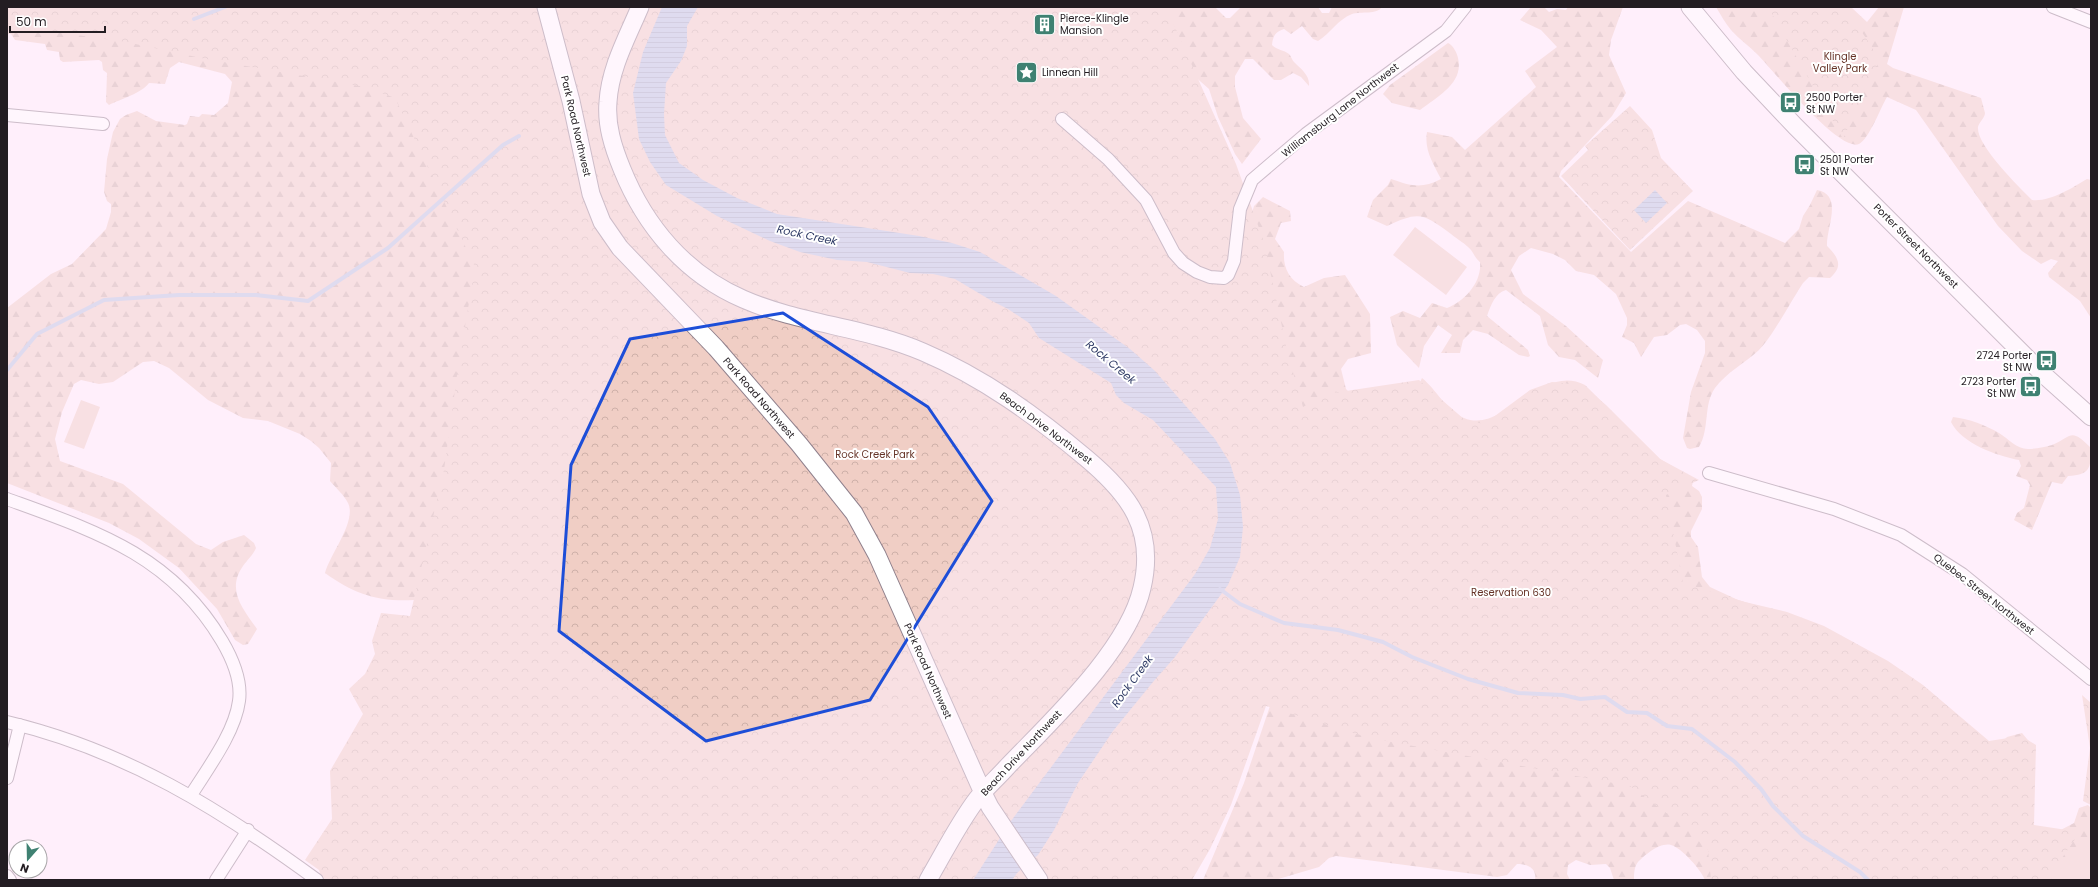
<svg xmlns="http://www.w3.org/2000/svg" width="2098" height="887" font-family="Poppins,sans-serif">
<style>
.grass{fill:#f0cec5}
.forest{fill:url(#forest-firs)}
.park{fill:url(#park-crowns)}
.water{fill:url(#water-rules)}
.lines{fill:none;stroke-linecap:round;stroke-linejoin:round}
.stream{stroke:#b9c3e1;stroke-width:4}
.street-casing{stroke:#90818d;stroke-width:14}
.secondary-casing{stroke:#90818d;stroke-width:19}
.street{stroke:#fff;stroke-width:12}
.secondary{stroke:#fff;stroke-width:17}
.marked{fill:none;stroke:#1d4ed8;stroke-width:3;stroke-linejoin:round}
.labels{text-anchor:middle;dominant-baseline:central;stroke-width:4;stroke-linejoin:round;paint-order:stroke}
.poi-label{font-size:10px;fill:#231d22;stroke:#fff;text-anchor:start}
.park-label{font-size:10px;fill:#663428;stroke:#fff}
.street-label{font-size:10px;fill:#231d22;stroke:#fff}
.water-label{font-size:11px;font-style:italic;fill:#2f3b65;stroke:#fff}
</style>
<defs>
<pattern id="forest-firs" width="22" height="20" patternUnits="userSpaceOnUse"><rect width="22" height="20" fill="#f0cec5"/><path d="M5 1l3.5 6h-7zM16 11l3.5 6h-7z" fill="#ceb0a9"/></pattern>
<pattern id="park-crowns" width="20" height="18" patternUnits="userSpaceOnUse"><rect width="20" height="18" fill="#f0cec5"/><path d="M2 6a3 3 0 1 1 6 0M12 15a3 3 0 1 1 6 0" fill="none" stroke="#ceb0a9"/></pattern>
<pattern id="water-rules" width="6" height="5" patternUnits="userSpaceOnUse"><rect width="6" height="5" fill="#b9c3e1"/><path d="M0 2.5h6" fill="none" stroke="#9fa7c1"/></pattern>
</defs>
<rect width="100%" height="100%" fill="#ffeffb"/>
<!-- grass -->
<path class="grass" d="M1415 227 1467 267 1446 295 1393 255Z
M81 400 100 407 84 449 64 442Z
M2091 816V880H2051Z"/>
<!-- forest -->
<path class="forest" d="M7 7H534L551 74 414 600C378 602 354 594 325 573 330 554 357 521 348 503 344 495 336 488 330 481L331 463 319 448 311 441 300 434 268 421 243 418 208 400 169 368 154 361 143 362 113 382 99 384 81 380 74 384 62 412 55 439 60 461 123 484 196 544 211 550 223 542 244 535 254 543 256 548C253 555 248 559 243 566 226 590 243 609 257 629L248 644 243 645 235 640 217 609 179 568 139 539 109 523 7 483V308L51 274 72 264 106 229 111 212V204L107 201 104 192 107 159 113 132 120 119 126 115 137 111 156 121 185 125 187 124 190 116 199 117 202 114 214 115 228 103 232 82 225 74 179 62 170 68 165 84 149 83C142 93 121 99 109 105L106 102 107 73 103 70 102 62 99 60 63 62 60 60 59 52 47 50 45 44 15 40 11 34H7Z
M1149 7H1215L1226 18H1230L1241 7H1318L1322 13H1329L1332 7H1382C1377 15 1361 11 1352 14 1337 20 1331 33 1318 41L1313 39 1302 26 1291 34 1284 29C1275 32 1273 36 1272 45 1277 50 1284 50 1289 54 1291 56 1292 60 1294 62 1301 69 1310 75 1309 86L1301 77 1293 73 1281 80H1274L1253 59H1245L1235 76V87L1243 118 1261 139 1242 164 1235 154 1218 117 1209 89 1184 67Z
M1531 7H1544L1549 12 1557 9 1566 10 1568 7H1623L1611 40 1609 55 1626 93 1612 116 1561 171 1559 177 1631 252 1688 201 1785 243 1799 229 1803 216 1810 205 1817 190C1844 195 1826 228 1827 246 1838 257 1844 266 1830 278L1809 277 1803 283C1791 301 1773 336 1759 350 1745 363 1727 372 1715 388 1703 405 1710 429 1699 447L1690 449 1687 448 1683 438 1691 392 1705 353V341L1697 330 1686 324 1680 325 1667 335 1654 337 1641 357 1634 343 1622 337 1627 325V318L1616 294 1594 275 1576 271 1565 260 1553 254 1531 248 1519 256 1511 270 1523 294 1566 326 1603 360 1598 378 1575 360 1559 357 1548 345 1540 316 1506 290C1495 293 1491 305 1487 316L1528 350 1530 356 1528 357 1519 355 1488 334 1473 330 1463 340 1460 353H1441L1452 335 1438 325 1424 346 1419 368 1397 345 1390 317 1403 311 1420 318 1432 303 1447 308C1465 301 1482 282 1480 262 1475 258 1474 254 1471 250 1466 244 1457 239 1451 234 1423 213 1419 211 1387 226L1367 217 1373 200 1388 185 1391 179C1411 186 1422 189 1441 179 1433 163 1424 150 1427 132L1452 137 1465 150 1536 87 1525 71 1557 47 1541 30 1520 20Z
M1716 7H1851L1867 22 1879 7H1904L1887 64 1893 68 1981 98 1985 113C1985 118 1979 122 1978 127 1976 145 2019 187 2032 200 2050 202 2072 188 2087 179L2091 180V318L2080 301 2049 277 2048 273 2058 261 2051 259 2041 264 2022 251 1998 226 1916 110 1887 97C1881 107 1869 139 1859 144 1839 153 1772 69 1758 55 1749 46 1739 39 1731 30 1725 23 1721 15 1716 7Z
M1448 43C1453 45 1457 53 1458 58 1464 83 1438 96 1420 110L1392 103 1383 94 1390 85Z
M1263 197 1290 211 1291 221 1281 223 1275 239 1284 252C1283 268 1289 280 1304 287L1324 278 1345 275 1370 314 1371 353 1348 359 1341 369 1346 389 1355 398 1416 391 1422 378C1437 390 1446 411 1464 418 1503 435 1541 362 1585 385L1660 459 1690 477 1693 481 1692 486 1699 491 1702 497V509L1691 531V537L1698 547 1702 577 1710 587 1738 600 1779 612 1972 735 1998 746 2007 737 2022 733 2032 745 2033 826 2055 833 2074 823 2079 808 2088 805 2091 808V841L2075 847 2055 880H1705C1701 870 1682 848 1671 845 1660 842 1645 855 1638 862 1634 867 1634 874 1634 880H1614L1610 868 1606 864 1590 865 1576 860 1568 865 1567 874 1570 880H1535C1537 868 1528 864 1517 864L1507 875 1497 877 1336 856 1329 858 1319 867 1275 880H1203L1244 783 1272 700 1250 220 1254 206Z
M1953 417C1970 419 1985 425 1999 433 2009 439 2016 449 2028 449 2035 449 2046 447 2052 445 2073 436 2070 427 2091 448 2091 468 2090 475 2068 476L2062 484 2052 482 2032 530 2014 520 2017 513 2024 508 2030 485 2027 480 2016 476 2021 466 2019 460C1997 456 1961 443 1951 422Z"/>
<!-- park -->
<path class="park" d="M7 7H1166L1236 164 1264 242 1288 355 1303 407 1326 394 1419 380 1465 420 1484 424 1530 390 1552 382 1582 385 1606 405 1660 459 1699 480 1666 495 1683 583 1745 602 1787 612 1824 626 1888 661 1923 685 1989 741 2021 736 2036 745 2034 825 2080 832 2053 871 2051 880H1711L1708 850 1685 827 1630 786 1370 738 1266 706 1231 805 1210 849 1192 880H322L319 870 305 860 332 819 330 771 363 714 349 689 365 674 375 654 372 641 381 613 410 616 444 470 458 368 475 267 395 98 365 87 201 58 126 42 41 30 7 28Z
M1768 7H1845L1880 59 1843 139Z
M1630 106 1652 130 1661 158 1693 191 1630 250 1561 176 1588 150 1585 146Z
M2082 695 2091 703V805L2083 801 2090 748Z"/>
<!-- water -->
<path class="water" d="M662 7H698L687 26V46L681 61 666 83 664 114 665 135 679 163 703 180 737 198 777 214 919 236 952 243 980 252 1056 296 1130 349 1154 370 1215 439 1230 463 1240 495 1243 527 1240 557 1228 585 1175 657 1153 682 1113 731 1078 783 1054 830 1038 855 1017 873 1012 880H973L1011 821 1195 574 1210 548 1218 519 1216 487 1153 420 1124 403 1116 395 1111 383 1039 338 1029 323 1008 309 992 301 955 279 933 274 910 273 867 262 837 260 800 252 770 241 717 216 666 185 650 162 639 139 633 93 643 52Z
M1655 190 1667 203 1646 223 1634 210Z"/>
<g class="lines">
<!-- stream -->
<path class="stream" d="M194 19 225 7
M7 370 37 334 104 300 179 295H256L308 301 388 248 503 145 519 136
M1220 589 1240 604 1284 623 1338 630 1383 642 1412 657 1468 679 1518 693 1563 695 1580 699 1605 697 1627 712 1647 713 1667 726 1692 729 1735 762 1761 789 1773 806 1803 836 1860 872 1868 880"/>
<defs>
<path id="street" d="M2053 7 2091 22
M7 115 103 124
M1062 119 1108 159 1146 200 1174 253 1183 263 1197 272 1210 277 1224 278 1228 275 1234 261 1240 209 1252 180 1306 134 1446 31 1465 7
M1709 473 1834 509 1901 535 1962 574 2091 679
M7 499C95 531 171 555 222 641 232 658 242 680 239 701 235 732 208 768 191 795
M7 722C125 750 220 809 317 880
M7 778 20 725
M7 876 10 880
M216 880 248 830"/>
<path id="secondary" d="M546 7 571 101 591 194 602 222 620 248 716 348 799 444 854 513 877 555 983 793 990 807 1039 880
M640 7C627 38 610 68 608 102 606 125 613 147 622 169 645 226 685 274 743 299 800 324 865 327 923 352 984 378 1036 416 1086 458 1129 494 1156 529 1142 588 1128 650 1051 721 1007 767 997 778 986 788 977 799 958 824 944 853 928 880
M1690 7 1744 72 1795 126 2044 375 2091 417"/>
</defs>
<!-- street casing -->
<use href="#street" class="street-casing"/>
<!-- secondary casing -->
<use href="#secondary" class="secondary-casing"/>
<!-- street -->
<use href="#street" class="street"/>
<!-- secondary -->
<use href="#secondary" class="secondary"/>
</g>
<!-- marked area -->
<path d="M0 0H2098V887H0ZM783 313 928 407 992 501 870 700 706 741 559 631 571 465 630 339Z" fill="#ffeffb" fill-opacity=".55" fill-rule="evenodd"/>
<path class="marked" d="M783 313 928 407 992 501 870 700 706 741 559 631 571 465 630 339Z"/>
<!-- icons -->
<defs>
<symbol id="building-square" viewBox="-11 -11 22 22"><rect x="-9" y="-9" width="18" height="18" rx="4" fill="#3f8172" stroke="#fff"/><path d="M-4-6H4V6H1V3H-1V6H-4ZM-2.5-4.3h1.7v1.8h-1.7ZM.8-4.3h1.7v1.8H.8ZM-2.5-1h1.7V.8h-1.7ZM.8-1h1.7V.8H.8Z" fill="#fff"/></symbol>
<symbol id="sight-square" viewBox="-11 -11 22 22"><rect x="-9" y="-9" width="18" height="18" rx="4" fill="#3f8172" stroke="#fff"/><path d="M0-6L1.8-2.2L6-1.7L2.9 1.2L3.7 5.4L0 3.3L-3.7 5.4L-2.9 1.2L-6-1.7L-1.8-2.2Z" fill="#fff"/></symbol>
<symbol id="bus-square" viewBox="-11 -11 22 22"><rect x="-9" y="-9" width="18" height="18" rx="4" fill="#3f8172" stroke="#fff"/><path d="M-5-6H5V4H4V6H2V4H-2V6H-4V4H-5ZM-3.5-4V0h7V-4ZM-3.5 1.2v1.5H-2V1.2ZM2 1.2v1.5H3.5V1.2Z" fill="#fff"/></symbol>
</defs>
<g fill-rule="evenodd">
<use href="#building-square" x="1032" y="12" width="25" height="25"/>
<use href="#sight-square" x="1014" y="60" width="25" height="25"/>
<use href="#bus-square" x="1778" y="90" width="25" height="25"/>
<use href="#bus-square" x="1792" y="152" width="25" height="25"/>
<use href="#bus-square" x="2034" y="348" width="25" height="25"/>
<use href="#bus-square" x="2018" y="374" width="25" height="25"/>
</g>
<g class="labels">
<!-- poi labels -->
<g class="poi-label">
<text x="1060" y="18">Pierce-Klingle<tspan x="1060" dy="12">Mansion</tspan></text>
<text x="1042" y="72">Linnean Hill</text>
<text x="1806" y="97">2500 Porter<tspan x="1806" dy="12">St NW</tspan></text>
<text x="1820" y="159">2501 Porter<tspan x="1820" dy="12">St NW</tspan></text>
<text x="2032" y="355" text-anchor="end">2724 Porter<tspan x="2032" dy="12">St NW</tspan></text>
<text x="2016" y="381" text-anchor="end">2723 Porter<tspan x="2016" dy="12">St NW</tspan></text>
</g>
<!-- park labels -->
<g class="park-label">
<text x="1840" y="56">Klingle<tspan x="1840" dy="12">Valley Park</tspan></text>
<text x="875" y="454">Rock Creek Park</text>
<text x="1511" y="592">Reservation 630</text>
</g>
<!-- street labels -->
<g class="street-label">
<text transform="translate(1340 110) rotate(-38)">Williamsburg Lane Northwest</text>
<text transform="translate(576 126) rotate(77)">Park Road Northwest</text>
<text transform="translate(1916 246) rotate(45)">Porter Street Northwest</text>
<text transform="translate(759 398) rotate(49)">Park Road Northwest</text>
<text transform="translate(1046 428) rotate(37)">Beach Drive Northwest</text>
<text transform="translate(1984 594) rotate(38)">Quebec Street Northwest</text>
<text transform="translate(928 671) rotate(66)">Park Road Northwest</text>
<text transform="translate(1021 753) rotate(-47)">Beach Drive Northwest</text>
</g>
<!-- water labels -->
<g class="water-label">
<text transform="translate(807 235) rotate(12)">Rock Creek</text>
<text transform="translate(1111 362) rotate(40)">Rock Creek</text>
<text transform="translate(1132 681) rotate(-54)">Rock Creek</text>
</g>
</g>
<!-- border -->
<rect width="2098" height="887" fill="none" stroke="#231d22" stroke-width="16"/>
<!-- north arrow -->
<g transform="translate(28 859) rotate(200)"><circle r="19" fill="#ffffff" stroke="#a7a5a7"/>
<path d="M0-3L7 15L0 10L-7 15Z" fill="#3f8172"/>
<text y="-6" font-size="11" font-weight="bold" text-anchor="middle" fill="#231d22">N</text>
</g>
<!-- scale -->
<path d="M10 26v6h95v-6" fill="none" stroke="#231d22" stroke-width="2"/>
<text x="16" y="26" font-size="12" fill="#231d22" stroke="#ffffff" stroke-width="3" paint-order="stroke">50 m</text>
</svg>
